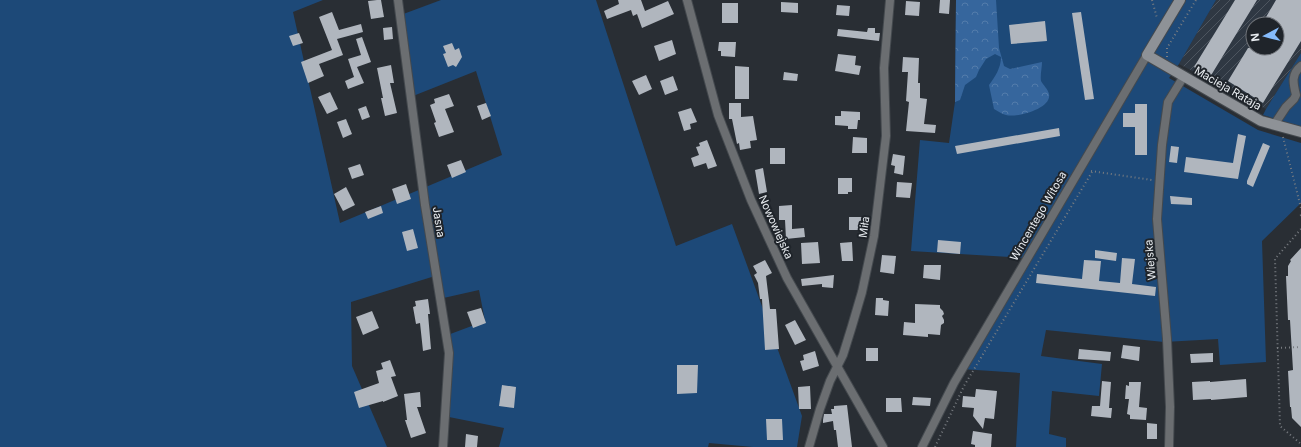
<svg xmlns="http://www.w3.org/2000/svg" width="1301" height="447" font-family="Inter,sans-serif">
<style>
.industrial{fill:url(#industrial-furrows);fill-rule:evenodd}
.grass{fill:#1d4978}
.forest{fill:url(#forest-crowns)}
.building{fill:#b0b6be}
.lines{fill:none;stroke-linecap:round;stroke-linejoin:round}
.street-casing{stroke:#44494e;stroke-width:10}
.secondary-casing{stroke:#44494e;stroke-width:12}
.path{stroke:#787c81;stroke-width:2;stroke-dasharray:1 3;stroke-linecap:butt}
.street{stroke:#6b6e71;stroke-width:8}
.secondary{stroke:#8e9297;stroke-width:10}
.labels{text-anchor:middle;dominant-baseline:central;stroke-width:4;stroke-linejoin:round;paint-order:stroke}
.street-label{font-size:11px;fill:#e9edf1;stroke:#1f242a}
</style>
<defs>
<pattern id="industrial-furrows" width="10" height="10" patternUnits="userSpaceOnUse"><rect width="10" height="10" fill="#2f3843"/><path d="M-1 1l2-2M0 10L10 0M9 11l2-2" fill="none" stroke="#4d555f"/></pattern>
<pattern id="forest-crowns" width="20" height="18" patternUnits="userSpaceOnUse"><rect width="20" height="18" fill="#36669d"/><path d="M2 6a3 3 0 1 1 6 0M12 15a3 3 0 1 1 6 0" fill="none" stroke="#537cab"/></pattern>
</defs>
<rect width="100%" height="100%" fill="#292e34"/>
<!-- industrial -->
<path class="industrial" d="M1216 0H1301V53L1266 109 1179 64ZM1253 24H1277V48H1253Z"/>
<!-- grass -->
<path class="grass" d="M0 0H323L293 12 340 223 502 155 476 71 408 98 398 16 441 0H596L676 246 732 224 802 416 797 447H753L709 443 708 447H499L504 428 444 416 447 353 445 336 485 321 479 290 439 299 435 276 351 302 352 366 387 447H0Z
M956 0H1216L1179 64 1169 78 1258 130 1301 143V203L1262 241 1266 362 1220 365 1218 339 1164 342 1046 330 1041 356 1102 364 1099 396 1052 391 1049 434 1066 438V447H1016L1020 373 961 369 1025 258 911 251 920 140 949 143 955 102Z
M1301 53V127L1263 115 1266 109Z"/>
<!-- forest -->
<path class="forest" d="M956 0H996L999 48 1004 66 1010 69 1042 62C1042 67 1040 76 1041 81 1043 85 1048 89 1049 94 1052 109 1016 118 1006 115 1002 114 998 111 994 109L989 85C995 77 1001 68 1001 57L995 54 986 59 979 70 976 77 965 85 960 100 955 102Z"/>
<!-- building -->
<path class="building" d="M377 0H381L384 17 371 19 368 1Z
M618 0H641L645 11 668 1 674 14 642 28 637 14 633 16 631 10 607 19 604 11 619 4Z
M940 0H950L949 14 939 13Z
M1235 0H1257L1210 77 1194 67Z
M1276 0H1301V41L1263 103 1228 81 1248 48H1277V24H1262Z
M906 1 920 2 919 16 905 15Z
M781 2 798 3V13L781 12Z
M722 3H738V23H722Z
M837 5 850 6 849 16 836 15Z
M332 12 339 30 361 24 363 32 337 39 343 55 319 64 324 76 308 83 301 62 332 50 319 17Z
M1081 12 1094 99 1085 100 1072 13Z
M1045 21 1047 41 1011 44 1009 25Z
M392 27 393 39 384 40 383 28Z
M868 28H875V33H880L879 41 837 36 838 29 867 32Z
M299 33 303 43 293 46 289 36Z
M362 37 371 62 357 67 364 83 348 89 345 81 354 77 348 59 361 55 356 39Z
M672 40 676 54 659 61 654 46Z
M719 42H736L735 57 721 56V51H718Z
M452 43 455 50 459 48 462 57 456 67 453 65 448 67 443 54 446 53 443 46Z
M838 54 856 56 855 65 861 66 859 75 835 71Z
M903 57 919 58 918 83H920V98L927 99 924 124 936 125 935 133 906 131 909 102 906 101 908 72H902Z
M391 65 394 83H390L397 113 385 116 381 98H383L377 68Z
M735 66 749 67V99H735Z
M784 72 798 74 797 81 783 80Z
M646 75 652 89 639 95 632 81Z
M673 76 678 90 665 95 660 81Z
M330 92 338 109 327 114 318 97Z
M449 94 454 106 445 109 454 132 439 137 434 123 436 122 430 105 435 103 434 99Z
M486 103 491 116 482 120 477 106Z
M729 103H741V117L753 116 757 140 750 141 751 148 740 150 739 143 737 144 732 119H729Z
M1135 104H1147V155H1135V127H1123V113H1135Z
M366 106 370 117 362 120 358 109Z
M691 108 697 122 690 124 691 129 684 131 678 112Z
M841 111 860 112V120H858L857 129H848V126L835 125V116H841Z
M346 119 352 134 343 138 337 122Z
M1059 128 1060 136 957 154 955 146Z
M1238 134 1246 136 1238 179 1184 172 1186 157 1233 163Z
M853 137 867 138V153H852Z
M707 140 717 166 708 169 706 163 694 167 691 158 699 155 696 147 700 146 699 143Z
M1263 143 1270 146 1253 187 1247 184V181Z
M1171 146 1179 147 1177 163 1169 162Z
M770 148H785V164H770Z
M893 154 905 156 903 175 894 173 895 166 891 165Z
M461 160 466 172 452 178 447 165Z
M360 164 364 175 352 179 348 168Z
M763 168 767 192 759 194 755 170Z
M838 178H852V192H848V194H838Z
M897 182 912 183 910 198 896 197Z
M406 184 411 199 397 204 392 189Z
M346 187 355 205 343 211 334 194Z
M1170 196 1192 198V205L1171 204Z
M792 205V229L804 228 805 237 786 239 785 220H779V206Z
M381 206 383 213 368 219 365 212Z
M849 217H863V230H849Z
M413 229 418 248 407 251 402 232Z
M938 240 961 242 960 254 937 252Z
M818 242 820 263 802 264 801 243Z
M852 242 853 261H842L840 243Z
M1301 248V427L1292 418 1291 407H1290L1288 371 1293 370 1290 320H1288L1286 276H1288V266L1291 261 1290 260Z
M1095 250 1117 253 1116 261 1095 258Z
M882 255 896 256 894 274 880 272Z
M1122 258 1135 259 1132 284 1156 287 1155 296 1036 283 1037 274 1082 279 1084 260 1101 261 1099 281 1120 283Z
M765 260 772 273 766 276 770 309H776L779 349 765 350 762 299H760L758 283 754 275 757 273 753 266Z
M924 265H941L940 280 923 278Z
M834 275 833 288 822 287V284L802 286 801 279Z
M876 298H883V300L889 301 888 316 875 315Z
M428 299 430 314H428L431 349 423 351 420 323 416 324 413 307 416 306 415 301Z
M915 304 940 305V308L943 311 944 314 942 316 944 320V323L941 325 940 335 928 334V337L903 335 904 322 915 323Z
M481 308 486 323 473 328 467 312Z
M372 311 379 328 363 335 356 317Z
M795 320 806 340 795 345 785 325Z
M1123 345 1140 347 1139 361 1121 358Z
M866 348H878V361H866Z
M1079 349 1111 352 1110 361 1078 359Z
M815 351 819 366 803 371 800 361 804 360 803 355Z
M1213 353V362L1191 363 1190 354Z
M390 360 396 376 391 377 398 396 383 402V401L359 408 354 392 379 383 376 371 383 369 381 363Z
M677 365H698L697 393 677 394Z
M1246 379 1247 397 1211 400V399L1193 400 1192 382 1210 381V382Z
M1102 381 1111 382 1109 408H1112L1111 418 1091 416 1092 406H1100Z
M1129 382H1141L1139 407 1147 408 1146 420 1130 419V415L1127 414 1129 399H1125L1126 385 1129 386Z
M502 385 516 387 514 408 499 406Z
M810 386 811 409H799L798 387Z
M976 389 997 391 994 419 985 418 983 429 973 416 974 408 962 407 963 396 975 397Z
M420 392 421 407H417L426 433 411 438 405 420H407L404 394Z
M913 397 931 398 930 406 912 405Z
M886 398H901L902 412H886Z
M847 405 852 447H838L836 430H834L833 421 823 423V420L824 414H832L831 409H834V406Z
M766 419H782L783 440H767Z
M1147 423 1157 424V439H1147Z
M973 431 992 434 991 447H975V445L971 444Z
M466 434 478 436 477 447H465Z"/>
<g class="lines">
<defs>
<path id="street" d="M398 0 425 205 449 353 443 447
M687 0 718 115 751 200 787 278 883 447
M1276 122 1286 107 1294 99 1296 95C1293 83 1291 74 1301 66
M809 447 820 409 830 381 843 355 852 326 862 292 874 236 886 136 884 68 890 0
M922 447 954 383 1147 55
M1169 447 1170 407 1167 339 1157 219 1162 145 1168 102 1184 76"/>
<path id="secondary" d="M1180 0 1147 55 1261 121 1301 132"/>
</defs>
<!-- street casing -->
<use href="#street" class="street-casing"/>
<!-- secondary casing -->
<use href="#secondary" class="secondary-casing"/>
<!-- path -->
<path class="path" d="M1152 0 1157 18
M1167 57V48L1196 0
M1283 137 1301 208
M1091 171 1152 180
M1301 215 1300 216 1301 218
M1301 229 1275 259 1280 426 1301 444
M1277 348 1301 347
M935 447 964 386 1092 172"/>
<!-- street -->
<use href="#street" class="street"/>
<!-- secondary -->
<use href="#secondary" class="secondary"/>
</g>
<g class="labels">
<!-- street labels -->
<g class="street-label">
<text transform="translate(1228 88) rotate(30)">Macieja Rataja</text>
<text transform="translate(1038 216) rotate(-60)">Wincentego Witosa</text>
<text transform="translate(439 222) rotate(81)">Jasna</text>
<text transform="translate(776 227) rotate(66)">Nowowiejska</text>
<text transform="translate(864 227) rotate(-82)">Miła</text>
<text transform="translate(1150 260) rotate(-95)">Wiejska</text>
</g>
</g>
<!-- north arrow -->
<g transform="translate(1265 36) rotate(263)"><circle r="19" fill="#1f242a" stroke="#70747a"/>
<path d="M0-3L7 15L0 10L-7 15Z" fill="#85bbfb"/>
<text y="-6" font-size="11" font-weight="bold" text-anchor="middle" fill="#e9edf1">N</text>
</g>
</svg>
